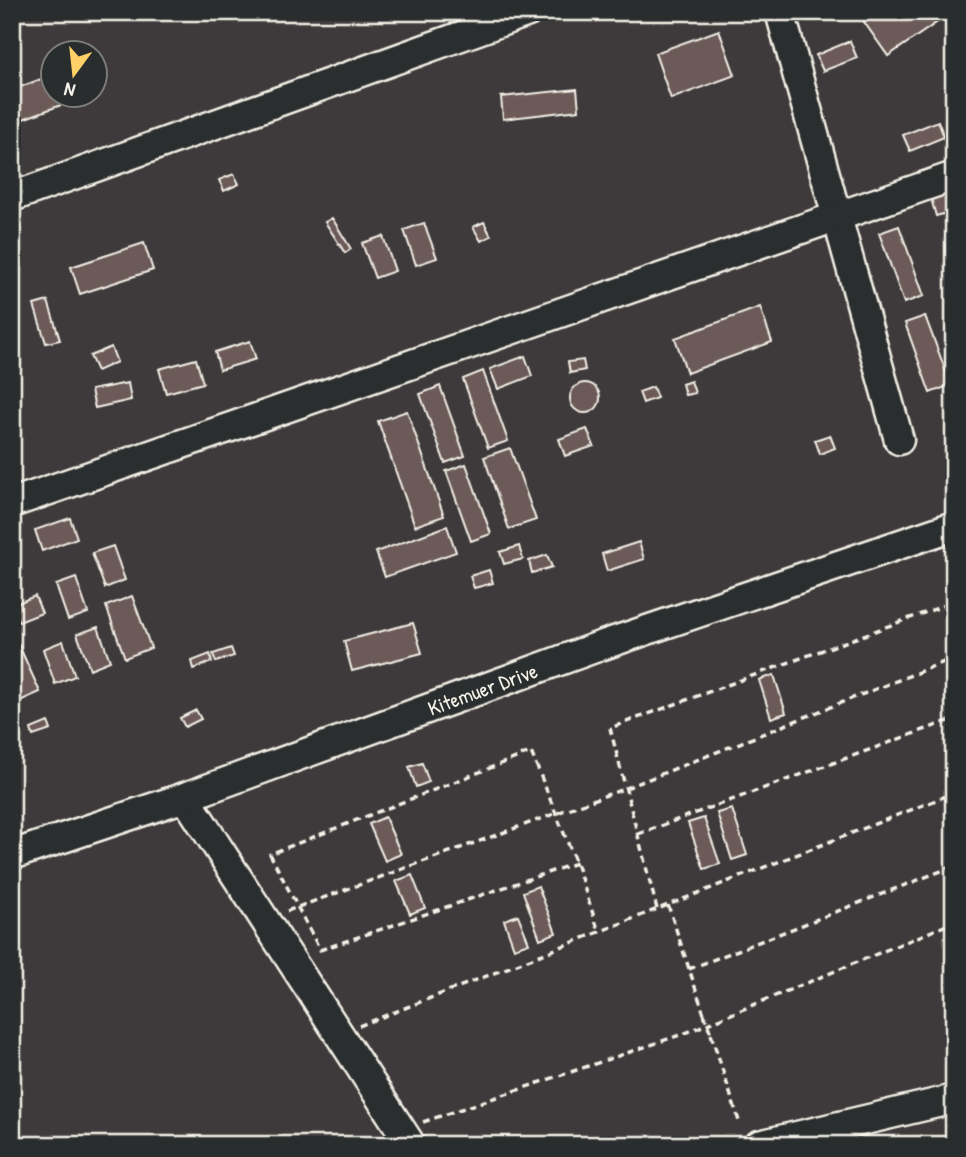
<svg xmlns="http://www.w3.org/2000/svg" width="966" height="1157" font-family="'Patrick Hand',sans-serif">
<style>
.building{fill:#6c5a58;stroke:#f4f1e8;stroke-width:2}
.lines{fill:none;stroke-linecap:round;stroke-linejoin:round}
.minor-casing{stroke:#f4f1e8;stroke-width:33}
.path{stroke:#f4f1e8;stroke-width:3.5;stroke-dasharray:7 5;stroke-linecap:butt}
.minor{stroke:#2a2d2e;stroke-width:28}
.path-bridge{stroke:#f4f1e8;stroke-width:3.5;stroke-dasharray:7 5;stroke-linecap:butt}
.labels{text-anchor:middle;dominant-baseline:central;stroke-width:7;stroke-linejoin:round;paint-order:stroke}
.street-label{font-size:21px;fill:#f4f1e8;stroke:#2a2d2e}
</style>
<rect width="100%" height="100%" fill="#3e3a3b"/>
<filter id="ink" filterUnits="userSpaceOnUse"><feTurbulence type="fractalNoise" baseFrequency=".0143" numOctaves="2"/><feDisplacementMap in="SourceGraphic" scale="14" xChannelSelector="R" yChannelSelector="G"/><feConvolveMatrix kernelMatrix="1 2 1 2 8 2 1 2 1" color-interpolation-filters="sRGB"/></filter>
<g filter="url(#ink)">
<!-- building -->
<path class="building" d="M857 12H952L888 56Z
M719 30 735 75 671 99 655 53Z
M850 41 857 58 823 71 816 55Z
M52 75V94H91L12 123V90Z
M577 89 579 110 503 119 501 97Z
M938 121 944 137 910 151 903 135Z
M234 174 239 184 224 191 219 180Z
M954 188V211L936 216 930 195Z
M332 218 351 249 345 253 325 222Z
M484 222 491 236 481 241 473 227Z
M424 223 437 258 416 265 404 230Z
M899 226 924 296 904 303 879 233Z
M383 236 395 271 375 278 362 243Z
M144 243 153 270 80 294 71 267Z
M48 301 60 340 46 343 34 305Z
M760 307 772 342 687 373 675 338Z
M925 316 951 385 930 393 905 323Z
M250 341 256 359 220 370 215 352Z
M111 347 117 362 97 371 90 356Z
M525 356 532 376 498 389 490 369Z
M196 359 203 383 166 393 159 369Z
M583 360 585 370 570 373 568 362Z
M483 371 508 441 488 448 463 379Z
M691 381 695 393 685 395 682 384Z
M570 398a15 15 0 1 1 30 0a15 15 0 1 1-30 0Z
M128 383 131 400 95 408 91 390Z
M440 386 465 456 445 463 420 394Z
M653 387 657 398 643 403 639 392Z
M407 411 444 516 415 526 378 421Z
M587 429 594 446 565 456 559 439Z
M830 435 835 448 820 454 815 440Z
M510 448 536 520 509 529 484 457Z
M466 464 491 534 471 541 446 471Z
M70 518 77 538 42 551 35 530Z
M447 526 456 552 385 577 376 552Z
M639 542 644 559 607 571 602 554Z
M113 546 125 580 105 588 92 553Z
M519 546 523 559 504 564 500 552Z
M547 555 552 567 532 573 529 561Z
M489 570 493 583 474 588 470 576Z
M76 578 88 613 68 620 56 585Z
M35 596 42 613 19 622 12 605Z
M132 596 151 648 125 658 106 606Z
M413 623 422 653 352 671 344 641Z
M98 627 110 661 90 669 77 634Z
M12 630 40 692 20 701 12 683Z
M63 641 75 676 55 684 43 649Z
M231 648 234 656 216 662 213 654Z
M210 654 212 662 194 669 192 661Z
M774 675 786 713 771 718 759 680Z
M196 710 201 719 185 727 180 718Z
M48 722 51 730 33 736 31 729Z
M422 763 429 782 416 787 409 767Z
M732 809 747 855 732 860 717 813Z
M385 817 401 854 385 861 369 824Z
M704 818 720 864 704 869 688 823Z
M412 875 425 908 410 914 396 881Z
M538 886 556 933 540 939 523 892Z
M518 915 529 943 514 948 504 920Z"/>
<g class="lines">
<defs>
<g id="minor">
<path d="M780 12 899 440"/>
<path d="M12 197 528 12"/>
<path d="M12 503 954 176"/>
<path d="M185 797 411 1145"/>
<path id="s1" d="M12 855 185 797 600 646 954 526"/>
<path d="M759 1145 954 1099"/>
</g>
</defs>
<!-- minor casing -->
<use href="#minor" class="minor-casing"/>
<!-- path -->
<path class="path" d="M638 834 954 719
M576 863 320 950 270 854 531 752 576 863 599 932
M668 905 704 1014
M657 909 610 728 954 602
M287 911 626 788 954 658
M689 969 954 866
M359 1026 954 793
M711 1034 739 1121
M423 1122 683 1034 954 922"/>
<!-- minor -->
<use href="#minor" class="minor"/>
<!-- path-bridge -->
<path class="path-bridge" d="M704 1014 711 1034"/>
</g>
</g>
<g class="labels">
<!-- street labels -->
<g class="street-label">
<text stroke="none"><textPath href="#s1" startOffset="499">Kitemuer Drive</textPath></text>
</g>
</g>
<!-- margin -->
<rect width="966" height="1157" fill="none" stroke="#2a2d2e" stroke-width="42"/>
<rect x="21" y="21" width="924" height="1115" fill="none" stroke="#f4f1e8" stroke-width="2.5" filter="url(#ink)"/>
<!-- north arrow -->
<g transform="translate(74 74) rotate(195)"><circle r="33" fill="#2a2d2e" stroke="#7b7b78" stroke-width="2"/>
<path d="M0-5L12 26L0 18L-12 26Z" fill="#ffd166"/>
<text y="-10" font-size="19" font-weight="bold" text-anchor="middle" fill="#f4f1e8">N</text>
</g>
</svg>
